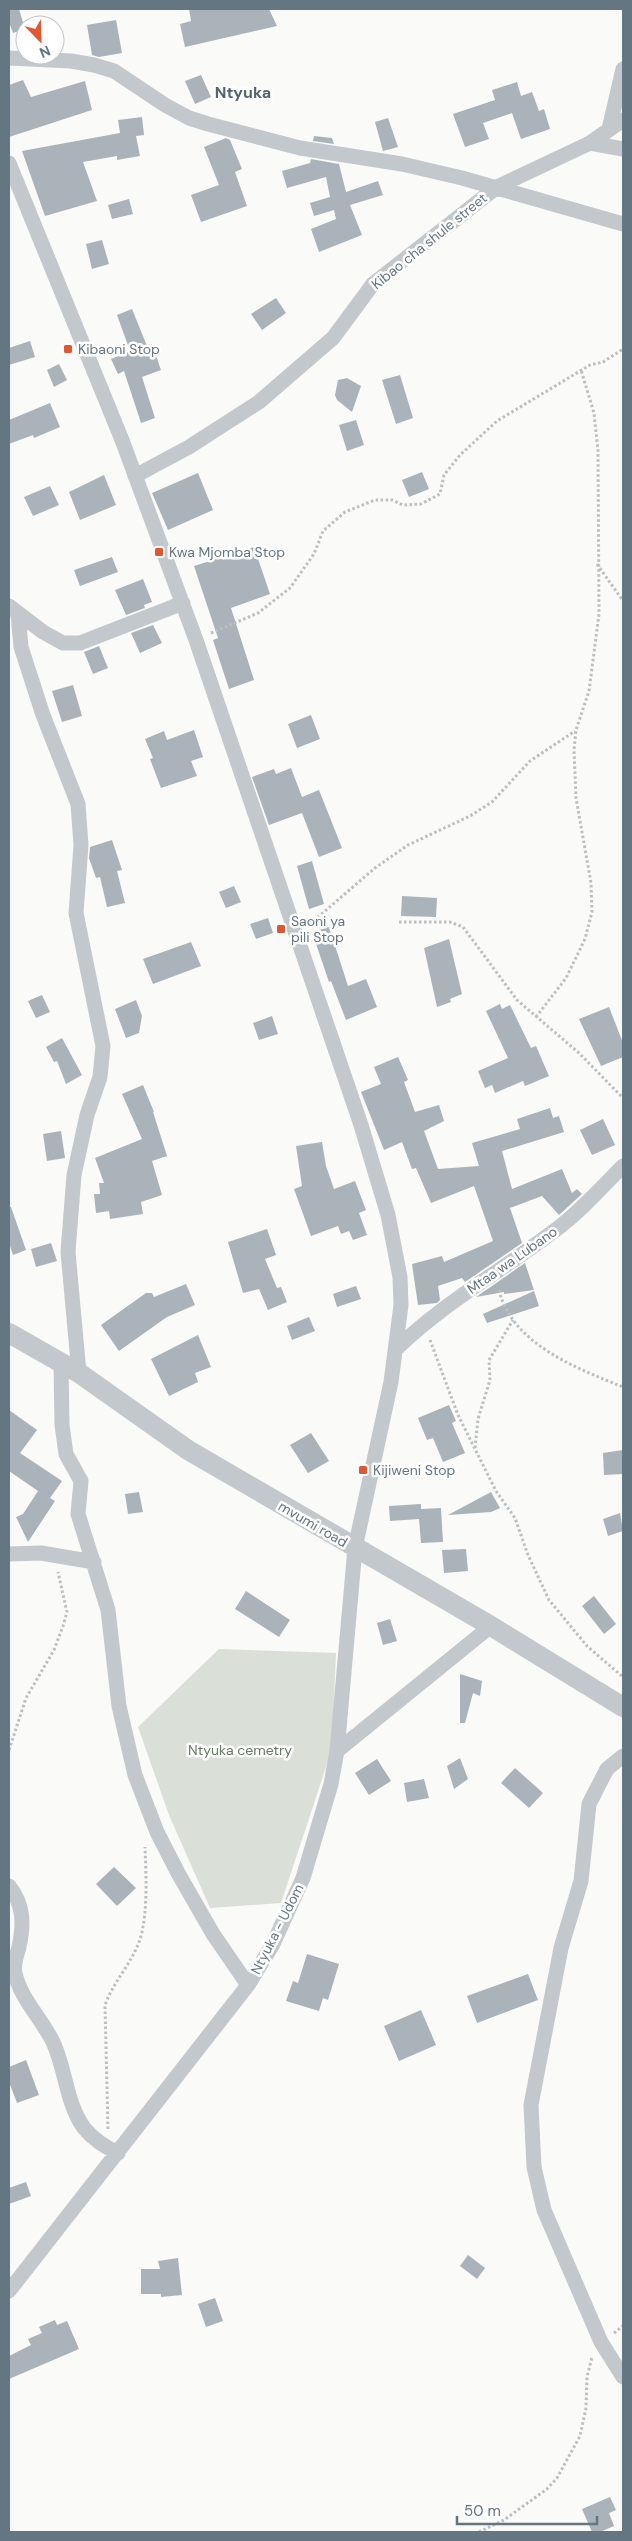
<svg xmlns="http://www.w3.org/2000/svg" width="632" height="2541" font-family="'DM Sans',sans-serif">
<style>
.green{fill:#dadfd7}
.building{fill:#aab3b9}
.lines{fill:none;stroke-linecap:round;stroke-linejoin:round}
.path{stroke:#bbbfc2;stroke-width:3;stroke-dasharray:2.5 2.5;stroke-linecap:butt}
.minor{stroke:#c3c8cc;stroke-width:15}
.tertiary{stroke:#c3c8cc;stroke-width:20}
.poi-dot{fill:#e4572e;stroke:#fff;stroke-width:2}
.labels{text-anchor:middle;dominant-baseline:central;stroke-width:5;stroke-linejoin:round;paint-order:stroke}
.street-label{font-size:14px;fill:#657683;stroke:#fff}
.poi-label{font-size:14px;fill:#657683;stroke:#fff;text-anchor:start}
.park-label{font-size:14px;fill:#687a64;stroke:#fff}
.quarter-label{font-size:16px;font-weight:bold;fill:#57646e;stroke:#fff}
</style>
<rect width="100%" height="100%" fill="#fafaf8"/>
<!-- green -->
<path class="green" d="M219 1649 336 1653 332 1749 281 1903 210 1908 169 1815 138 1727Z"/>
<!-- building -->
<path class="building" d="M9 9H19L25 29 13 33 9 22Z
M189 9H269L277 26 185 47 180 24 191 21Z
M116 20 122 53 99 57 92 55 87 25Z
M201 75 211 97 195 104 185 81Z
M23 80 31 97 85 81 92 110 9 137V85Z
M517 82 521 96 532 92 539 111 544 109 550 129 521 139 512 113 483 123 489 139 465 147 453 114 495 100 492 90Z
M142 117 144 135 136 136 140 156 117 160V156L83 162 97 201 45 216 22 151 120 133 118 120Z
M388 118 398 147 383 151 375 122Z
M314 136 332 138 334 144 313 141Z
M226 138 230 140 242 169 235 172 247 206 201 222 191 195 219 185 204 147Z
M311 159 339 164 346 192 378 181 383 195 350 205 362 235 319 252 311 229 336 219 334 210 314 216 310 203 330 197 326 177 287 188 282 171 310 163Z
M129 199 133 214 112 219 108 205Z
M102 240 109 264 92 269 86 244Z
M276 298 286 313 262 330 251 314Z
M132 309 147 346 152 344 161 370 142 377 155 418 141 423 124 371 118 374 111 359 130 351 117 315Z
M30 341 35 357 9 365V348Z
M59 364 67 380 54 387 47 370Z
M400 375 413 418 396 424 382 380Z
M347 378 361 386 352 412 337 400 335 395 338 380Z
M50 403 60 427 34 438 33 435 9 444V420Z
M356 420 364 445 347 451 339 425Z
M422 472 429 489 409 497 402 480Z
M198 473 213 510 168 530 152 493Z
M104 475 116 505 80 520 69 492Z
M50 486 59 505 33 516 24 497Z
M254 547 270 594 231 608 254 680 229 689 213 640 218 638 194 566Z
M112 557 118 572 80 586 74 570Z
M143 579 152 602 144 605 145 608 126 615 115 590Z
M153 625 162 643 140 653 131 633Z
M99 646 108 668 93 674 84 652Z
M73 685 82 716 62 722 52 691Z
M311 715 320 739 297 748 288 724Z
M194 730 203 757 191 761 197 776 161 788 150 759 153 758 145 739 164 731 167 740Z
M291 768 302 797 319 790 342 848 319 857 302 813 269 825 252 777 274 769 276 774Z
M112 840 122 870 117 871 125 903 107 907 100 877 96 878 89 858 90 847Z
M312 861 324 904 309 909 297 866Z
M234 886 241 902 226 908 219 892Z
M402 896 437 898 436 917 401 916Z
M268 918 273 933 256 939 250 924Z
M329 927 348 986 366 979 377 1007 346 1020 331 981 329 982 312 932Z
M449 939 462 994 450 999 451 1002 437 1007 424 948Z
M191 942 201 966 153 984 143 959Z
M42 995 50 1012 36 1018 28 1001Z
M136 1000 142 1016 139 1033 126 1038 115 1009Z
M500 1004 502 1009 510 1005 531 1048 536 1046 549 1076 525 1086 523 1081 495 1093 492 1085 485 1088 478 1071 508 1058 486 1011Z
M609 1007 623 1043V1057L601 1066 579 1019Z
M272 1016 278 1034 259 1040 253 1023Z
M62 1038 82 1075 66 1084 57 1061 54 1062 46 1047Z
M398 1057 408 1080 404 1082 415 1112 439 1105 444 1121 424 1131 438 1169 479 1166 472 1143 520 1129 517 1119 550 1108 553 1118 559 1116 564 1132 502 1151 512 1189 562 1169 572 1193 577 1189 582 1194 559 1215 542 1196 510 1208 522 1243 465 1282 462 1278 438 1286 440 1300 437 1303 418 1305 412 1264 442 1256 444 1262 493 1241 474 1186 431 1203 416 1168 412 1169 402 1142 384 1150 361 1092 381 1084 374 1067Z
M143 1085 154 1112H153L167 1156 152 1161 162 1195 141 1202 143 1214 110 1219 109 1211 96 1213 94 1194H100L99 1183H104L95 1158 142 1139 122 1094Z
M603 1119 615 1145 592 1155 580 1130Z
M61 1131 65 1158 47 1161 43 1134Z
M322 1142 326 1166 334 1189 355 1181 366 1210 359 1213 367 1235 353 1240 349 1231 341 1234 338 1226 311 1236 294 1189 302 1186 296 1146Z
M9 1207H11L26 1250 13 1255 9 1243Z
M267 1229 276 1255 265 1259 277 1288 281 1287 287 1302 268 1310 259 1289 243 1293 228 1242Z
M51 1243 57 1261 36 1267 31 1249Z
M525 1263 534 1290 504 1294V1292L476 1297Z
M186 1284 195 1305 167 1317 119 1351 101 1325 146 1293H152L154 1297Z
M356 1286 361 1299 337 1307 333 1294Z
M534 1291 539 1306 487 1323 483 1314Z
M309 1317 315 1331 292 1340 287 1326Z
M198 1335 211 1367 195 1373 198 1382 169 1396 151 1359Z
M449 1405 456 1421 452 1423 465 1453 443 1462 433 1438 427 1440 418 1418Z
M9 1410 37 1430 20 1453 62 1481 50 1498 55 1501 28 1542 16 1517 23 1514 38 1491 9 1471Z
M311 1433 329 1461 308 1473 290 1445Z
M623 1450V1474L604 1475 603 1453Z
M139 1492 143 1512 128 1514 125 1494Z
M491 1492 500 1508 491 1512 448 1515Z
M421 1504V1509L441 1508 443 1542 421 1543 419 1519 390 1521 389 1506Z
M620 1513 623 1531 608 1536 603 1519Z
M466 1549 468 1571 444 1573 442 1550Z
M246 1591 290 1620 279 1637 235 1609Z
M594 1596 616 1624 604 1634 582 1606Z
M390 1619 397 1641 383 1645 377 1623Z
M460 1674 482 1681 480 1696 473 1693 465 1723H460Z
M460 1758 468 1779 454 1789 447 1766Z
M377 1759 391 1781 369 1795 355 1773Z
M515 1768 543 1793 529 1808 501 1783Z
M424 1779 429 1798 407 1802 404 1783Z
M114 1867 136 1888 117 1906 96 1884Z
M307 1954 339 1964 328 2000 323 1998 319 2011 286 2001 293 1981 298 1983Z
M528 1974 538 2000 477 2023 467 1996Z
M421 2010 436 2045 399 2061 384 2026Z
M26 2060 39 2095 17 2103 9 2082V2067Z
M26 2182 31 2196 9 2204V2188Z
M468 2255 485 2268 477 2279 460 2266Z
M178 2258 182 2295 161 2297V2294H141V2269H160L158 2261Z
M215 2298 223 2321 206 2327 198 2304Z
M55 2320 57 2325 67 2321 79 2349 9 2379V2356L31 2345 28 2339 42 2333 39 2327Z
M610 2497 616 2510 609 2513 614 2526 600 2532H592L582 2509Z"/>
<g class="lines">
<!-- path -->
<path class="path" d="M597 564 623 601
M211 633 258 613 290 588 314 554 323 531 345 512 375 500H392L403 505 421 504 440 494 444 475 460 455 497 421 590 365 603 362 623 349
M399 922H450L463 927 517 1000 579 1053 623 1098
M310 924 375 868 408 845 470 816 492 802 530 761 575 731
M536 1017 566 978 585 939 592 912 591 883 576 798 574 750 576 730 589 691 599 614 598 451 594 413 581 370
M499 1290C512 1344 576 1368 623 1387
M430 1340 458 1415 496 1491 515 1518 528 1555 549 1600 587 1646 623 1677
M475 1448 478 1419 490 1380 489 1360 513 1320
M9 1750 26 1698 54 1650 63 1626 67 1612 58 1572
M108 2129 105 2005C114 1980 134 1961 141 1936 148 1909 146 1875 145 1847
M614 2333 623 2326
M479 2532 504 2520 547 2489 557 2478 580 2436 586 2408 587 2377 592 2357"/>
<!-- minor -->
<path class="minor" d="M9 58 71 61 94 65 114 71 165 105 189 118 208 124 300 148 402 164 462 178 623 224
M609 129 623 69
M590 143 623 149
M9 163 122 440 196 640 361 1125 388 1215 400 1277 401 1305 391 1382 355 1548 337 1751 331 1784 303 1878 273 1944 248 1985 9 2291
M135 476 189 447 259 402 333 338 373 284 497 187 590 143 623 120
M9 606 43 632 63 643H80L183 603
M18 614 21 647 43 715 78 804 81 845 76 913 103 1046 100 1077 87 1115 74 1175 68 1252 79 1373
M396 1349C446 1301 500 1272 554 1231 580 1212 601 1188 623 1166
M61 1364 62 1425 66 1454 81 1481 78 1514 108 1610 119 1706 135 1775 157 1832 178 1873 213 1934 248 1985
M9 1554 41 1553 94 1562
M337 1751 491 1626
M623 1756 607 1769 589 1804 581 1881 561 1948 531 2105 534 2167 544 2210 601 2342 623 2377
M9 1886C24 1905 24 1924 19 1947 17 1955 13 1964 15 1973 20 1998 42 2019 53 2042 66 2070 66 2103 84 2128 93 2139 105 2147 118 2153"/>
<!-- tertiary -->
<path class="tertiary" d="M9 1333 79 1373 188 1450 491 1626 623 1707"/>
</g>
<!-- markers -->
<g class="poi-dot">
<rect x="63" y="344" width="10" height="10" rx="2.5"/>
<rect x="154" y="547" width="10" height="10" rx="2.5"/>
<rect x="276" y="924" width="10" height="10" rx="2.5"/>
<rect x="358" y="1465" width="10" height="10" rx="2.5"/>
</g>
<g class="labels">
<!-- street labels -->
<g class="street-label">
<text transform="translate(429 241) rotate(-39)">Kibao cha shule street</text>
<text transform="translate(512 1260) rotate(-35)">Mtaa wa Lubano</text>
<text transform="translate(313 1524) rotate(30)">mvumi road</text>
<text transform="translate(277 1929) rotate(-63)">Ntyuka - Udom</text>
</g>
<!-- poi labels -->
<g class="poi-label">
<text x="78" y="349">Kibaoni Stop</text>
<text x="169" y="552">Kwa Mjomba Stop</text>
<text x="291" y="921">Saoni ya<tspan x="291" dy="16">pili Stop</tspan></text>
<text x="373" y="1470">Kijiweni Stop</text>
</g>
<!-- park labels -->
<g class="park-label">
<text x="240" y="1750">Ntyuka cemetry</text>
</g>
<!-- quarter labels -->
<g class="quarter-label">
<text x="243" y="92">Ntyuka</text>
</g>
</g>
<!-- border -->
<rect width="632" height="2541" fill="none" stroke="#657683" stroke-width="20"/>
<!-- north arrow -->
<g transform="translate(40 40) rotate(157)"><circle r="24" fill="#ffffff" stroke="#c1c8cd"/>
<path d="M0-4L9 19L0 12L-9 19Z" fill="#e4572e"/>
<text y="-8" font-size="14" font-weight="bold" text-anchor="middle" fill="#657683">N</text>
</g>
<!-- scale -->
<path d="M457 2516v8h140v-8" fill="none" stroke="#657683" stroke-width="2.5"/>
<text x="464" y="2516" font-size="15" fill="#657683" stroke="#ffffff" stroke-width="4" paint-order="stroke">50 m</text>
</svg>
